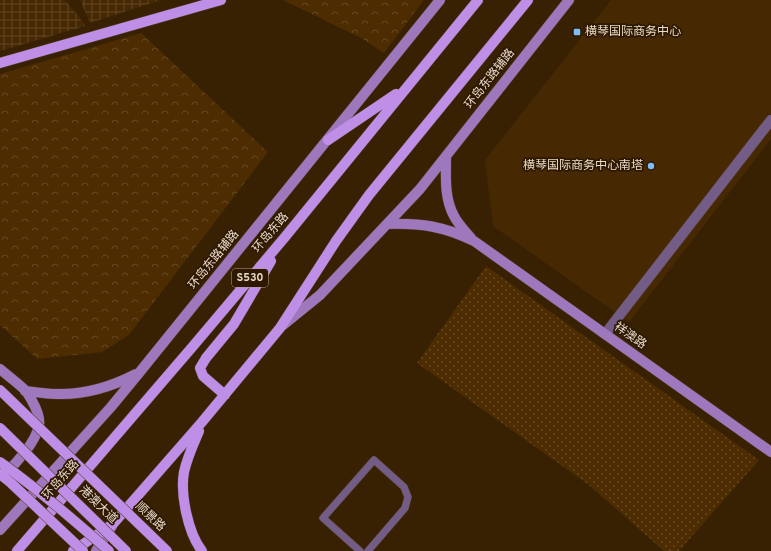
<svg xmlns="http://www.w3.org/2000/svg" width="771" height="551" font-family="Overpass,'Noto Sans SC',sans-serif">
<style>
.built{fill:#462903}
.industrial{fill:url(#industrial-grid)}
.grass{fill:url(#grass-dots)}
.park{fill:url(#park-crowns)}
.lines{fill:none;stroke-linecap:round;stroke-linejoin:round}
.lane-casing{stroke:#543f23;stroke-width:8}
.street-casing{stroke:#543f23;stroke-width:11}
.secondary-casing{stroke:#543f23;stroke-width:11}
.primary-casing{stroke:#543f23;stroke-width:11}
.lane{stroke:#735c86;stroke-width:7}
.street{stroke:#735c86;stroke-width:10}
.secondary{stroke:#9e78bd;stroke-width:10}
.primary{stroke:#bf8ee7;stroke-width:10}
.primary-bridge-casing{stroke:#543f23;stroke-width:11;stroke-linecap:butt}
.primary-bridge{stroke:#bf8ee7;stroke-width:10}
.poi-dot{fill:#7fbdfa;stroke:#2e1800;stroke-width:1.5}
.labels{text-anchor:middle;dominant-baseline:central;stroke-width:3.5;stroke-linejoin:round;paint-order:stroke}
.shield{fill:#2e1800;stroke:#b1a08d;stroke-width:1}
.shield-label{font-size:11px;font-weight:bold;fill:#e9daca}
.poi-label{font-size:12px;fill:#e9daca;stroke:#2e1800;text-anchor:start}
.street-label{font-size:12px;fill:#e9daca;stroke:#2e1800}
</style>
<defs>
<pattern id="industrial-grid" width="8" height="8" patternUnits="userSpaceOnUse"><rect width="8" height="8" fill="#462903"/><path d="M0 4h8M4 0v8" fill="none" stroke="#614726"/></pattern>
<pattern id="grass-dots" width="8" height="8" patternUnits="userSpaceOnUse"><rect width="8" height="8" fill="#4c2c00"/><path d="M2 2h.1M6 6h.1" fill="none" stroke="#664a24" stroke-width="1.8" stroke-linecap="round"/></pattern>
<pattern id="park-crowns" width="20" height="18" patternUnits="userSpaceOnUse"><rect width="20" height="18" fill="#4c2c00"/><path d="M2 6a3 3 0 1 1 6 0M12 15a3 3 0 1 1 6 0" fill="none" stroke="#664a24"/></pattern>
</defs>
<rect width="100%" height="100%" fill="#382103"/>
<!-- built -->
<path class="built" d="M611 0H771V139L629 322 493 226 485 160Z"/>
<!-- industrial -->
<path class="industrial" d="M0 0H65L80 18 85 26 0 51Z
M80 0H161L90 23Z"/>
<!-- grass -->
<path class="grass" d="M486 266 759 460 679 551H664L589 485 417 363Z"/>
<!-- park -->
<path class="park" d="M283 0H424L384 53 363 39Z
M141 33 268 152 129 335 102 352 37 359 0 325V74Z"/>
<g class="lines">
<defs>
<path id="lane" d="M360 551 323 518 374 460 404 487 408 497 405 508 368 551"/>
<path id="street" d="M605 334 771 120"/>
<path id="secondary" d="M446 157C446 176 444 198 454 216 458 224 465 231 471 238
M387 224C421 223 443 226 474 241L771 452
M283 325 320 295 420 189 569 0
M0 369C8 376 18 383 26 391 31 398 41 415 39 425 36 442 17 463 4 474
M25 391C35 392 46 394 56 394 84 395 111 387 136 374
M0 530 111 407 139 373 440 0
M96 551 112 526"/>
<path id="primary" d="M0 63 221 0
M328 140 396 94
M225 395 203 376 200 368 206 358 234 324 271 261
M199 431C193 445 187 458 184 472 180 494 188 533 202 551
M17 551 194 345 285 237 478 0
M73 551 113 524 202 422 280 328 336 241 369 195 528 0"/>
</defs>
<!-- lane casing -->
<use href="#lane" class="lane-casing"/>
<!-- street casing -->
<use href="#street" class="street-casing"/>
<!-- secondary casing -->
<use href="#secondary" class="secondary-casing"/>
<!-- primary casing -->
<use href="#primary" class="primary-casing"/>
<!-- lane -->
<use href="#lane" class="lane"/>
<!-- street -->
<use href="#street" class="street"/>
<!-- secondary -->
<use href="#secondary" class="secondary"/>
<!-- primary -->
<use href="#primary" class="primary"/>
<defs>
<path id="primary-bridge" d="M0 390 167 551
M0 428 126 551
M0 462C38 489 74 520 109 551
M0 474 11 483 83 551"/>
</defs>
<!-- primary-bridge casing -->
<use href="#primary-bridge" class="primary-bridge-casing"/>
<!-- primary-bridge -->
<use href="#primary-bridge" class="primary-bridge"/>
</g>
<!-- markers -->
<g class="poi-dot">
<rect x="573" y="28" width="8" height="8" rx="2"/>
<circle cx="651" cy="166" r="4"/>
</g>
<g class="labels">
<!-- shield labels -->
<rect class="shield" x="232" y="269" width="36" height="18" rx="3"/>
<g class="shield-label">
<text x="250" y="278">S530</text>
</g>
<!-- poi labels -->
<g class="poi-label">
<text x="585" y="32">横琴国际商务中心</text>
<text x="643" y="166" text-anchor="end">横琴国际商务中心南塔</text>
</g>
<!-- street labels -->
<g class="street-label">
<text transform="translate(490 79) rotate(-52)">环岛东路辅路</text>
<text transform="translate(271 233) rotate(-50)">环岛东路</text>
<text transform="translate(214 260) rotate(-51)">环岛东路辅路</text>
<text transform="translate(630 336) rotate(35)">祥澳路</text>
<text transform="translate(61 480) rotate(-49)">环岛东路</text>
<text transform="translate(98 505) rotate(44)">港澳大道</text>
<text transform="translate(150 517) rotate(44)">顺景路</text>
</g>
</g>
</svg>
